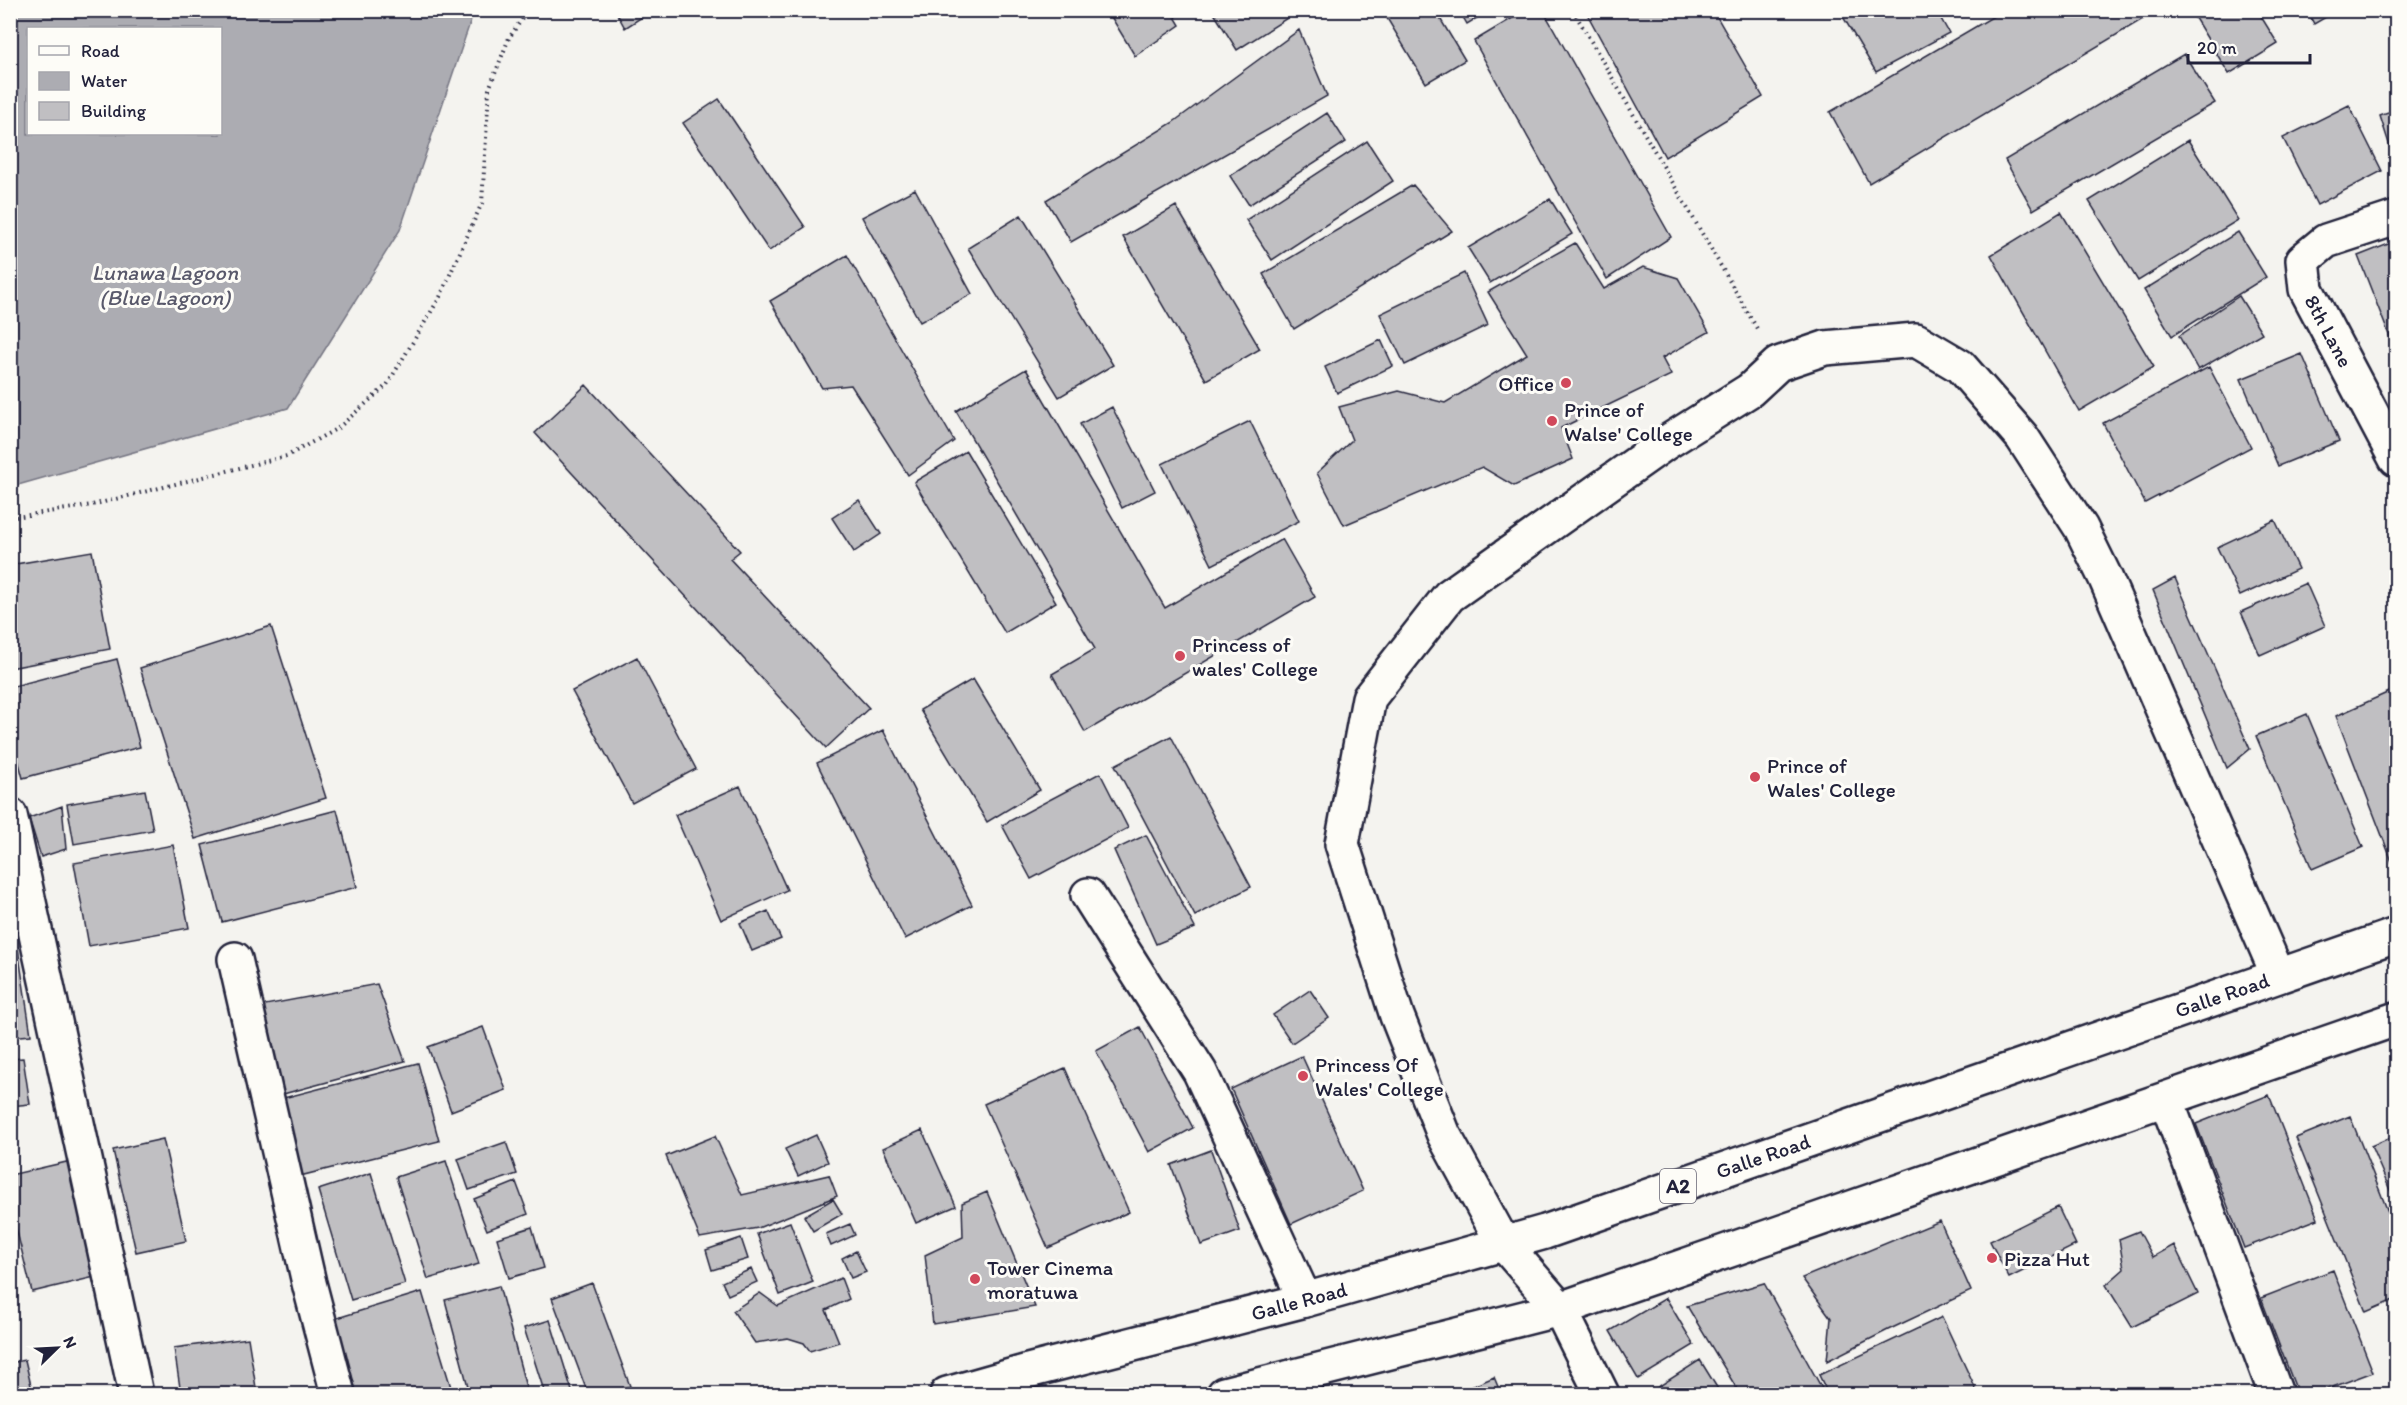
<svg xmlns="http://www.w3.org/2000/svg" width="2407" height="1405" font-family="Itim,sans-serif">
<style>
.water{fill:#acacb2;stroke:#757582;stroke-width:1.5;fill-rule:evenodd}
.building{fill:#c0bfc2;stroke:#22223b;stroke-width:1.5}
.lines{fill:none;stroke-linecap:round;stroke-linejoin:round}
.street-casing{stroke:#22223b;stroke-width:38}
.secondary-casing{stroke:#22223b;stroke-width:38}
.highway-casing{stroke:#22223b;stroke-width:38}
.path{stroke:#22223b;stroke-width:4;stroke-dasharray:1.5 4.5;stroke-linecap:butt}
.street{stroke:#fdfcf7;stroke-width:33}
.secondary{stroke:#fdfcf7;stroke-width:33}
.highway{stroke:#fdfcf7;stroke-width:33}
.poi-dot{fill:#d1495b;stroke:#fdfcf7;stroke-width:2}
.labels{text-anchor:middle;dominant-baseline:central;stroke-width:6;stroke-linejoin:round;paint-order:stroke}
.shield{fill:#fdfcf7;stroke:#646373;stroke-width:1.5}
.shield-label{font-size:20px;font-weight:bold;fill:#22223b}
.street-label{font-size:21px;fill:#22223b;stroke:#fdfcf7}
.poi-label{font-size:21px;fill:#22223b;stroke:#fdfcf7;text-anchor:start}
.water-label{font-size:22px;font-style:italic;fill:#59596b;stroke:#fdfcf7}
</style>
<rect width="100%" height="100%" fill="#f4f3ef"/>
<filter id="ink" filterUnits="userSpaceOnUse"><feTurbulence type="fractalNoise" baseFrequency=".0167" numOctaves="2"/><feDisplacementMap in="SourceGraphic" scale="12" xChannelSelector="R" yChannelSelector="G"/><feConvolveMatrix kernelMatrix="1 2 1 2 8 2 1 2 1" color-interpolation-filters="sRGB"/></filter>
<g filter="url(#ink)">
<!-- water -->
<path class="water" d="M11 10 474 11 400 230 288 408 11 487ZM28 28H220V134H28Z"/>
<!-- building -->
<path class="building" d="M615 10H653L625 28Z
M1107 10H1171L1180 25 1135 56Z
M1212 10H1289L1292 15 1237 50Z
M1392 10H1435L1465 60 1426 83 1385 15Z
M1459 10H1490L1467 24Z
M1526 10H1543L1671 237 1607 279 1474 41Z
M1585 10H1713L1763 97 1665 157Z
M1839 10H1936L1949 33 1876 72Z
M2004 10H2145L2148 16 1869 183 1830 112Z
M2190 10H2257L2278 44 2229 74Z
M2307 10H2338L2314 24Z
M1299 30 1327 96 1071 242 1046 200 1172 123Z
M2184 54 2215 103 2033 210 2005 160Z
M719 99 805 227 769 251 683 123Z
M2349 105 2382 171 2317 205 2283 138Z
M2396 110V158L2394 159 2380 116Z
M1327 113 1346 142 1249 205 1230 176Z
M2188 140 2238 220 2138 281 2089 201Z
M1367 141 1393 181 1272 260 1246 220Z
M1413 185 1452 231 1294 329 1263 274Z
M915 189 972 294 920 322 862 217Z
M1550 199 1572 234 1490 283 1468 248Z
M1176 206 1260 349 1206 380 1123 237Z
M2061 212 2154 367 2079 411 1991 255Z
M1021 215 1113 365 1059 397 968 248Z
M2238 232 2266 277 2172 336 2144 290Z
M2396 241V338L2391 340 2358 256Z
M1575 243 1604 289 1643 267 1678 278 1709 332 1662 358 1671 375 1561 428 1573 459 1514 486 1482 467 1344 525 1317 473 1352 440 1339 407 1399 391 1445 403 1527 354 1488 292Z
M847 255 954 441 908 475 851 385 822 388 770 301Z
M1464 273 1488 325 1405 365 1380 314Z
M2239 296 2262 333 2198 370 2179 336Z
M1381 340 1393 366 1337 393 1325 367Z
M2302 354 2339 441 2278 466 2241 379Z
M2209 367 2251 447 2145 503 2103 423Z
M1026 369 1165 608 1282 539 1315 597 1085 732 1052 674 1095 649 956 411Z
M586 385 740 551 730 559 869 708 826 748 535 433Z
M1112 407 1155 491 1122 508 1080 424Z
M1250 421 1299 521 1212 565 1162 464Z
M966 451 1056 602 1005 633 914 482Z
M859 500 881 534 854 552 832 518Z
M2275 520 2298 569 2240 596 2217 547Z
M92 551 110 649 10 668V565Z
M2175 578 2250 749 2227 768 2153 590Z
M2306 583 2325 626 2260 655 2241 612Z
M271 626 326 798 195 839 140 668Z
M637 657 696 769 632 803 572 691Z
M117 659 140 747 23 778 10 730V687Z
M973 679 1040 790 987 822 920 710Z
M2396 689V872L2336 716Z
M2307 714 2363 847 2312 869 2256 736Z
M883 730 972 905 905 939 817 763Z
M1171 736 1251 887 1195 916 1115 765Z
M1100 773 1128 828 1031 879 1002 825Z
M740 786 787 890 721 920 675 815Z
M145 790 153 830 74 844 67 804Z
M62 806 66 849 41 857 29 818Z
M337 810 357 887 222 922 202 845Z
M1146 835 1195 928 1156 944 1114 850Z
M173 845 189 928 89 946 74 863Z
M768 911 781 939 752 951 740 923Z
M17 942 31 1035 10 1037V943Z
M377 984 405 1061 272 1097 249 1008Z
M1310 990 1329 1018 1292 1043 1273 1015Z
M483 1027 506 1090 451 1111 428 1047Z
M1140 1027 1193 1128 1149 1152 1096 1051Z
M1302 1056 1363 1191 1291 1224 1231 1089Z
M23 1058 30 1104 10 1106V1059Z
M418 1063 439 1141 292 1178 272 1101Z
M1065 1068 1129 1212 1048 1248 984 1104Z
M2269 1095 2318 1219 2244 1248 2196 1124Z
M2350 1116 2396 1232V1299L2366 1312 2296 1138Z
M922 1130 956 1206 916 1223 883 1148Z
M816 1135 828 1162 798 1176 785 1149Z
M2396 1135V1204L2371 1146Z
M715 1136 742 1195 829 1175 837 1196 758 1228 700 1238 666 1156Z
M163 1139 186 1241 136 1252 113 1150Z
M506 1142 517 1174 469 1190 458 1159Z
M1211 1150 1240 1231 1201 1245 1171 1165Z
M71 1161 99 1276 32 1292 10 1204V1175Z
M446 1161 479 1264 428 1279 396 1177Z
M371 1173 405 1284 351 1300 318 1190Z
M516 1182 528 1214 487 1230 474 1199Z
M987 1192 1035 1307 933 1324 925 1255 963 1237 962 1203Z
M833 1199 842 1214 813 1231 804 1216Z
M2058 1207 2076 1245 2009 1278 1990 1241Z
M1940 1221 1971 1291 1888 1330 1827 1361 1831 1318 1802 1278Z
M790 1222 813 1282 780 1295 757 1234Z
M850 1224 855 1235 831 1246 826 1234Z
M532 1227 544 1268 509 1278 497 1238Z
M2139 1231 2153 1257 2174 1245 2198 1294 2132 1327 2106 1285 2124 1269 2119 1239Z
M741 1238 748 1259 712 1270 706 1250Z
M856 1251 866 1272 851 1278 842 1258Z
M751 1269 757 1282 728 1295 722 1282Z
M2333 1270 2373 1372 2314 1394H2298L2261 1298Z
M841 1278 849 1299 826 1310 839 1342 810 1351 804 1343 788 1338 755 1343 733 1311 760 1293 778 1306Z
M592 1283 630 1386 607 1394H588L552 1298Z
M1764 1283 1825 1394H1740L1687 1306Z
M499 1286 527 1391 514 1394H470L445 1300Z
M422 1292 453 1394H357L334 1319Z
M1666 1298 1694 1345 1638 1379 1610 1331Z
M1942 1317 1978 1394H1828L1819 1375Z
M550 1320 573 1394H545L524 1328Z
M248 1338 257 1394H181L174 1348Z
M25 1360 33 1394H10V1363Z
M1700 1360 1721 1394H1647Z
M1494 1377 1501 1394H1455Z"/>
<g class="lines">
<defs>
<path id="street" d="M2396 218 2326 241 2303 260 2306 289 2396 459
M10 815 136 1394
M1088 895 1200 1072 1305 1300
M235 959 309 1283 338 1394
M2166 1099 2276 1394
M1503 1243 1444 1135 1397 1016 1342 844 1369 698 1449 596 1664 444 1750 390 1778 364 1825 348 1916 340 1960 366 2022 437 2081 528 2105 577 2278 975"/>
<path id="secondary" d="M1503 1243 1560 1309 1602 1394"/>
<path id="highway" d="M947 1394 1028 1371 1305 1300 1545 1232 2396 935
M1224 1394 1560 1309 2396 1019"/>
</defs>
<!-- street casing -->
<use href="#street" class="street-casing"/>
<!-- secondary casing -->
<use href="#secondary" class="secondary-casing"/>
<!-- highway casing -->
<use href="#highway" class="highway-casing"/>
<!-- path -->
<path class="path" d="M1573 10 1759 332
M10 518 92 505 287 456 338 428 387 385 440 297 482 203 489 89 509 38 528 10"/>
<!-- street -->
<use href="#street" class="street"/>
<!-- secondary -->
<use href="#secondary" class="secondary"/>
<!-- highway -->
<use href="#highway" class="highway"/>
</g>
</g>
<!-- markers -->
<g class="poi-dot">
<circle cx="1566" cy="383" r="6"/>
<circle cx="1552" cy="421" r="6"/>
<circle cx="1180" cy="656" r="6"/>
<circle cx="1755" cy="777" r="6"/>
<circle cx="1303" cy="1076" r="6"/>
<circle cx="1992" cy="1258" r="6"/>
<circle cx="975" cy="1279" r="6"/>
</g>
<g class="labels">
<!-- shield labels -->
<rect class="shield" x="1660" y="1169" width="36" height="34" rx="4.5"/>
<g class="shield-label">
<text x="1678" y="1186">A2</text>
</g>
<!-- street labels -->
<g class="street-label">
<text transform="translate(2329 331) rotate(62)">8th Lane</text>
<text transform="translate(2222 995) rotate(-19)">Galle Road</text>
<text transform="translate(1763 1156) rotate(-19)">Galle Road</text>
<text transform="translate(1299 1301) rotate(-15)">Galle Road</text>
</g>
<!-- poi labels -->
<g class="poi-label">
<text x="1554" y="383" text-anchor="end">Office</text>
<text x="1564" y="409">Prince of<tspan x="1564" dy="24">Walse' College</tspan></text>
<text x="1192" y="644">Princess of<tspan x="1192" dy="24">wales' College</tspan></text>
<text x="1767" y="765">Prince of<tspan x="1767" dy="24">Wales' College</tspan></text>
<text x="1315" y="1064">Princess Of<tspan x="1315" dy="24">Wales' College</tspan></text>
<text x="2004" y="1258">Pizza Hut</text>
<text x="987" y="1267">Tower Cinema<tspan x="987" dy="24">moratuwa</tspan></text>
</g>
<!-- water labels -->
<g class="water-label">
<text x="165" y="272">Lunawa Lagoon<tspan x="165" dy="25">(Blue Lagoon)</tspan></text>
</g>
</g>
<!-- margin -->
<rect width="2407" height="1405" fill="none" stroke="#fdfcf7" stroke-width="36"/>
<rect x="18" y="18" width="2371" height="1369" fill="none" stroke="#22223b" stroke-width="2" filter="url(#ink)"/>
<!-- legend -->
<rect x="27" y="27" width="195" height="108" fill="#fdfcf7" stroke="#a5a5ac" stroke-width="1.5"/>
<rect x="39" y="46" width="30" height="9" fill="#fdfcf7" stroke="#a5a5ac" stroke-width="1.5"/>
<text x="81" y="57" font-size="18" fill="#22223b">Road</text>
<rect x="39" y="72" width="30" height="18" fill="#acacb2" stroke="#a5a5ac" stroke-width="1.5"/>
<text x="81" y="87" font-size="18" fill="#22223b">Water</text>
<rect x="39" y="102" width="30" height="18" fill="#c0bfc2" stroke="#a5a5ac" stroke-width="1.5"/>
<text x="81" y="117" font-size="18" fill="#22223b">Building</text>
<!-- north arrow -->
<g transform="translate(57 1348) rotate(66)" stroke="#fdfcf7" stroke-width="4.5" paint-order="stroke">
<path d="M0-4.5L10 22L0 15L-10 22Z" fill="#22223b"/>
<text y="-9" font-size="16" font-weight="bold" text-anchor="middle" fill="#22223b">N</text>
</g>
<!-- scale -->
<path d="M2188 54v9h122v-9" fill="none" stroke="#22223b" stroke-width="3"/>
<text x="2197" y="54" font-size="18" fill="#22223b" stroke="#fdfcf7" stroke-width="4.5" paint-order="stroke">20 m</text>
</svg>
